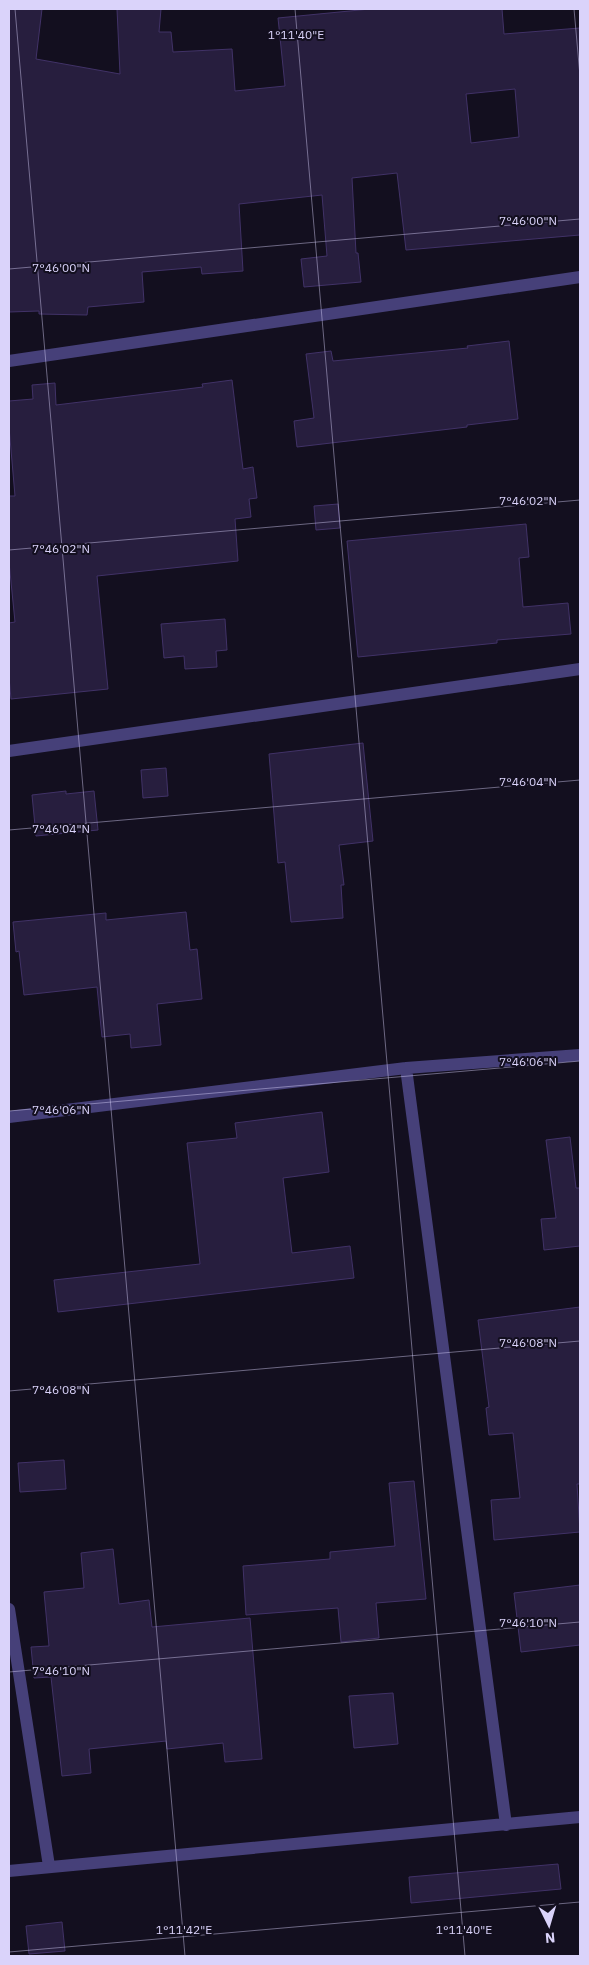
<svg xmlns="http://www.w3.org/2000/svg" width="589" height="1965" font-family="'IBM Plex Sans',sans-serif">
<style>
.building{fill:#271e3e;stroke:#413267;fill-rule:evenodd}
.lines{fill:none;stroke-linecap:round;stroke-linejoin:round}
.street{stroke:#464079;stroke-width:12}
.ticks{fill:none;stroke:#dad3fa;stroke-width:1;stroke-opacity:0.45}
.ticks-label{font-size:12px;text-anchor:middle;fill:#dad3fa;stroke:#130f1f;stroke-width:4;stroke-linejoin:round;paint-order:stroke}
</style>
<rect width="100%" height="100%" fill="#130f1f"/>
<!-- building -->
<path class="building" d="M9 9H42L36 59 120 74 117 9H161L159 32H171L173 52 232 49 235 91 285 86 278 18 370 9H502L504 34 580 28V235L406 250 397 173 352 178 356 253H358L361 282 304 287 301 259 327 256 322 195 239 204 243 271 202 274 201 267 142 272 144 302 88 307 87 315 39 314V311L9 312ZM515 89 519 137 471 143 466 94Z
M509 341 518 419 467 425V427L297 447 294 421 314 418 306 354 331 351 333 361 468 348 467 346Z
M232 380 243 469 253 467 257 498 249 499 251 517 235 519 238 561 97 576 108 689 11 699 9 677V623L15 622 9 562V496H15L9 427V401L33 399 32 385 55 383 56 405 203 387 202 384Z
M338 504 340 528 316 530 314 506Z
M526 524 529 557 519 558 523 607 568 603 571 634 497 640V643L358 657 347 541Z
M225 619 227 650 216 651 217 667 185 669 184 656 164 658 161 624Z
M363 743 373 841 339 845 344 885H341L343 918 291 922 285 862 278 863 269 754Z
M166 768 168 796 143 798 141 770Z
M66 791V794L94 791 98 830 36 836 32 795Z
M186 912 190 950 197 949 202 999 157 1004 161 1045 131 1048 130 1034 102 1037 97 987 24 995 19 951 16 952 13 922 106 913V920Z
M322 1112 329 1172 283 1178 292 1253 350 1246 354 1278 58 1312 54 1280 200 1264 187 1143 237 1138 235 1123Z
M570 1137 576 1188H580V1246L544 1250 541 1219 556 1218 546 1140Z
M580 1307V1484H577L580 1532 494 1540 491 1500 520 1498 513 1433 489 1435 486 1408 489 1407 478 1320Z
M64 1460 66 1489 20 1492 18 1463Z
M414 1481 426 1599 376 1603 379 1638 341 1642 338 1608 246 1615 243 1566 330 1559V1552L395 1546 389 1483Z
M113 1549 119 1604 149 1600 152 1627 250 1618 262 1759 225 1762 223 1743 167 1749 166 1741 89 1749 91 1773 62 1776 51 1677 34 1678 31 1647 49 1646 44 1592 84 1588 81 1553Z
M580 1585V1645L521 1652 514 1593Z
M393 1693 398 1744 354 1748 349 1696Z
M558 1864 561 1889 411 1903 409 1877Z
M62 1922 65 1951 29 1954 26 1926Z"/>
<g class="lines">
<!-- street -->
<path class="street" d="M9 361 580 277
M9 751 580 669
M406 1068 506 1825
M9 1117 406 1068 580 1055
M9 1609 49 1866
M9 1871 580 1817"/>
</g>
<!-- ticks -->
<path class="ticks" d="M15 9 185 1956M295 9 465 1956M574 9 580 76M9 269 580 219M9 550 580 500M9 830 580 780M9 1111 580 1061M9 1391 580 1341M9 1672 580 1622M9 1952 580 1902"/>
<g class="ticks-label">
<text x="296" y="39">1°11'40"E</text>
<text x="528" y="225">7°46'00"N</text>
<text x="61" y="272">7°46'00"N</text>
<text x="528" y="505">7°46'02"N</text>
<text x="61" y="553">7°46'02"N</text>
<text x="528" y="786">7°46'04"N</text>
<text x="61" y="833">7°46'04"N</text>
<text x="528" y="1066">7°46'06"N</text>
<text x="61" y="1114">7°46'06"N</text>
<text x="528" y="1347">7°46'08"N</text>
<text x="61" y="1394">7°46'08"N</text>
<text x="528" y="1627">7°46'10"N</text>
<text x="61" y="1675">7°46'10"N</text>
<text x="184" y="1934">1°11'42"E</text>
<text x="464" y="1934">1°11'40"E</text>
</g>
<!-- border -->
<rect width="589" height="1965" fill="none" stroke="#dad3fa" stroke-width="20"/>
<!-- north arrow -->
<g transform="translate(549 1925) rotate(175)" stroke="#130f1f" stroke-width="4" paint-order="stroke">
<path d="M0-4L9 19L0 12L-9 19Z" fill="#dad3fa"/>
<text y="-8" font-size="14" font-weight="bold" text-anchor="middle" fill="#dad3fa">N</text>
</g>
</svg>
